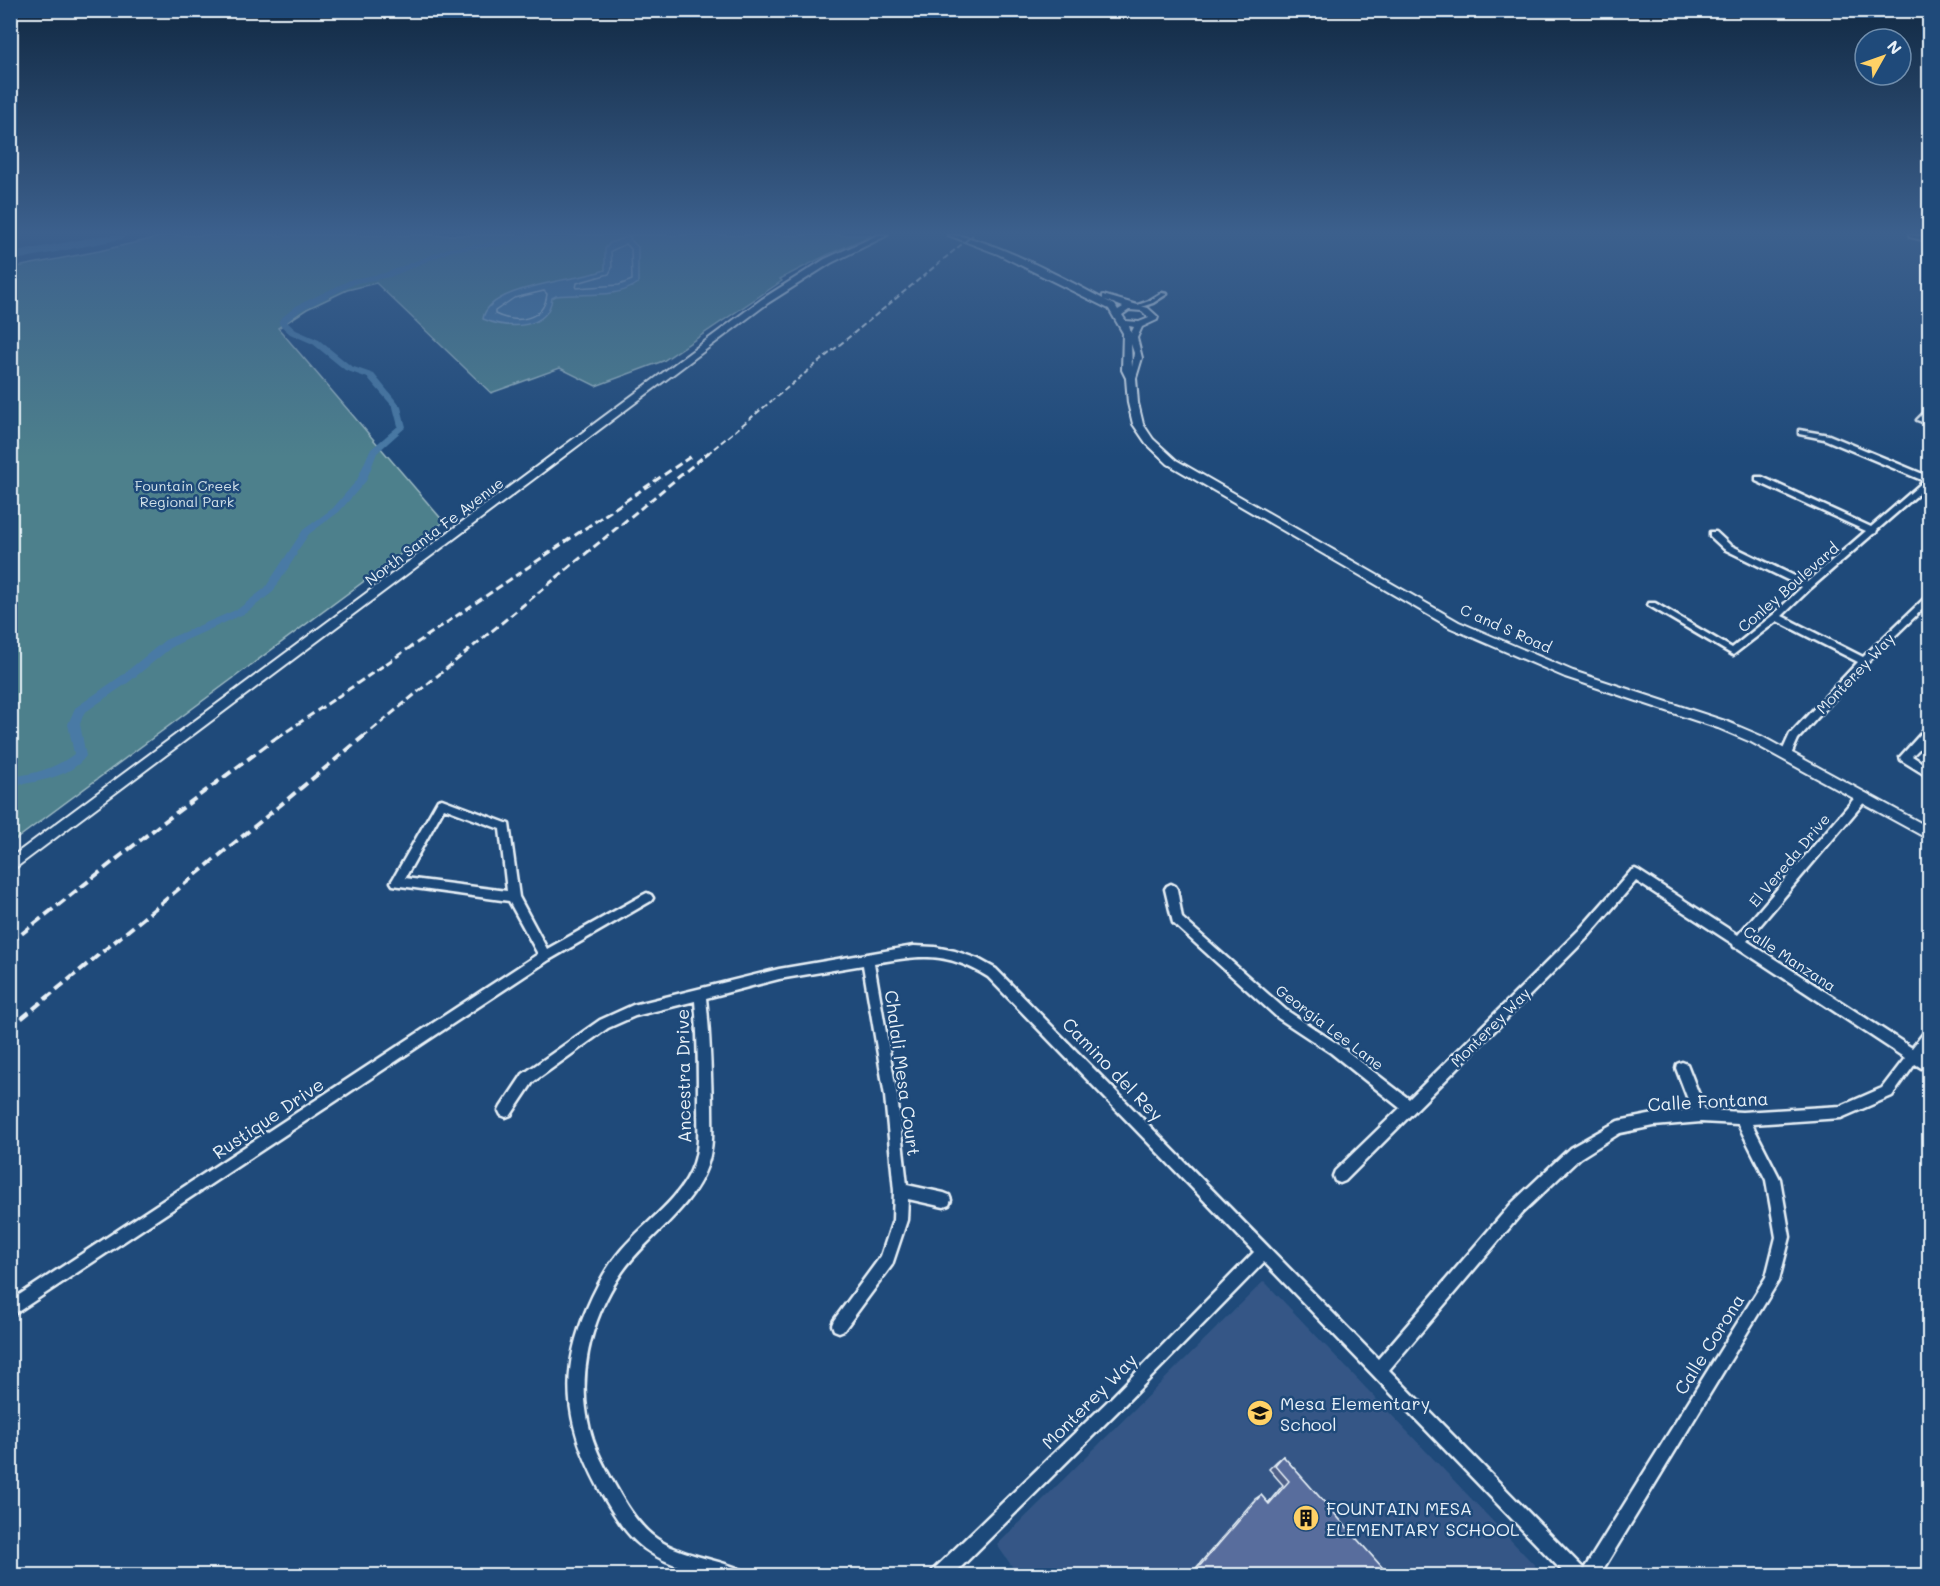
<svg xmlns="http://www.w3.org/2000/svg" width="1940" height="1586" font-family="Mali,sans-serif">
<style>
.built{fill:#345786}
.green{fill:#4e808c;stroke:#9bb8c2;stroke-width:1.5}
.water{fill:#487aa5;stroke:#88aac6;stroke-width:1.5}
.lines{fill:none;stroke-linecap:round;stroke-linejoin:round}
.shore{stroke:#a8c1d7;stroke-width:1.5}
.canal{fill:#487aa5;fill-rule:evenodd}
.river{fill:#487aa5;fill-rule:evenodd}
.street-casing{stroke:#e8f1f8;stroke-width:5}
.secondary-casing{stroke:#e8f1f8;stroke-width:4}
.street{fill:#1f4a7a;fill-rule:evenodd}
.secondary{fill:#1f4a7a;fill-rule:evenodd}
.rail-far2{stroke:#e8f1f8;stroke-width:2;stroke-dasharray:6 3;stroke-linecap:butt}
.rail-far1{stroke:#e8f1f8;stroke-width:3;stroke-dasharray:8 4;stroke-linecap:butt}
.rail{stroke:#e8f1f8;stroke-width:4;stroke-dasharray:10 5;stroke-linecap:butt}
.wall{fill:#4d5e87;stroke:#e8f1f8;stroke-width:1.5}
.building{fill:#596d9d;stroke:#e8f1f8;stroke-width:1.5}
.labels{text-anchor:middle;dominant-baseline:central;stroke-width:5;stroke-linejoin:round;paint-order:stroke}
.far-park-label{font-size:14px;fill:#d1e0e8;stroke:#1f4a7a}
.street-label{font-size:15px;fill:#e8f1f8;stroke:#1f4a7a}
.near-street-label{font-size:18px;fill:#e8f1f8;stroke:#1f4a7a}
.near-poi-label{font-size:18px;fill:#e8f1f8;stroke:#1f4a7a;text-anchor:start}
</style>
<rect width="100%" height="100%" fill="#1f4a7a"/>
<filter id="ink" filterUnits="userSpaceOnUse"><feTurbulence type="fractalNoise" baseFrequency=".0167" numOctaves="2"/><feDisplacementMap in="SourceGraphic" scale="12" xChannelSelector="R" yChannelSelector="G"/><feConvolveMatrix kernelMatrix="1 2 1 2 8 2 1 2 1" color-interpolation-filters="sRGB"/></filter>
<g filter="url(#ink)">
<!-- built -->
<path class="built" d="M1264 1281 1544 1575H1018L997 1545Z"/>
<!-- green -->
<path class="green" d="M168 235H872L827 255 780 279 782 281 663 361 596 386 560 368 491 393 376 283 347 290 307 309 278 328 444 522 11 843V268L99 251Z"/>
<!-- water -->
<path class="water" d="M632 235 630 239 638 247V283C616 300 582 292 556 296L552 298C548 331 507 329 483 319 487 285 578 281 605 270V249L610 243Z"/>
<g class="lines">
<!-- shore -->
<path class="shore" d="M626 244 631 249 632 280 619 285 576 288 577 283 609 274 612 268 611 251Z
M544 291 547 294C544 321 516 324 495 314V311L514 298Z"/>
<!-- canal -->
<path class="canal" d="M524 235H533L506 245 452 251 390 277 357 283 302 310 287 322 296 330 319 340 351 366 374 374 401 407 406 427 377 453 366 481 339 512 309 534 296 553 297 554 273 592 246 613 173 646 129 682 84 713 80 724 86 756C70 778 36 782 10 786V777C34 774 54 769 74 754L68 724 75 708 121 676 165 640 238 609 265 588 303 530 333 508 357 480 370 450 398 426 393 407 368 378 345 370 313 344 290 334 279 324V320L296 306 352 279 385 273 449 248 505 241Z"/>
<!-- river -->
<path class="river" d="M105 235H128L122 239 10 261V253Z"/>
<defs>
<path id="street" d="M1162 293 1167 294 1153 303 1135 309 1132 307 1149 301Z
M1927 410H1930V416L1926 419 1930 420V425L1917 420Z
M1799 430 1829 435 1930 477V484L1877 530 1876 533 1873 534 1811 588 1782 616 1863 657 1930 593V602L1867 663 1798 739 1790 757 1786 758 1781 754 1790 734 1858 662 1777 621 1733 655 1648 605 1649 603H1655L1732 648 1773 615 1802 587 1724 549 1710 536V532H1716L1730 545 1807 582 1866 531 1756 481V477H1762L1871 527 1924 481 1824 439 1799 434Z
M1926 728H1930V738L1912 756 1930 768V778L1901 760 1900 757Z
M1862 793 1866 794 1867 797 1866 800 1747 941 1912 1048 1926 1030 1930 1029V1045L1922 1055 1930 1060V1073L1915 1064 1892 1096 1841 1118 1752 1124 1780 1179 1790 1237 1779 1280 1599 1576H1567L1264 1262 1121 1408 952 1576H931L933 1570 1111 1398 1254 1252 988 977C946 951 921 955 874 963L897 1096 907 1185 944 1193 949 1195 951 1200 949 1205 944 1207 908 1199 907 1220 892 1265 844 1330 839 1332 834 1330 832 1325 834 1320 881 1256 893 1220 894 1191 885 1096 863 965 779 979 706 998C710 1034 711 1070 712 1107 712 1126 714 1147 707 1166 691 1211 649 1234 622 1272 589 1321 574 1382 593 1440 599 1458 608 1473 617 1489 627 1507 640 1528 657 1539 682 1556 714 1558 742 1570L744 1576C732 1576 720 1577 708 1576 698 1574 687 1570 678 1566 640 1552 626 1535 606 1501 568 1435 556 1380 587 1308 596 1287 607 1266 622 1249 646 1221 682 1199 694 1163 700 1145 698 1124 698 1105 698 1070 698 1035 695 1001L635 1016 608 1028 533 1082 511 1115 506 1117 501 1115 499 1111 501 1107 523 1074 600 1020 633 1005 779 969 914 946 935 947 955 951 978 959 996 969 1378 1359 1512 1203 1570 1148 1618 1121 1654 1114 1692 1110 1676 1068 1677 1064 1682 1062 1687 1064 1705 1110 1742 1112 1841 1106 1882 1088 1905 1058 1738 948 1734 947 1733 944 1636 881 1587 938 1345 1181 1340 1183 1335 1181 1333 1176 1335 1171 1400 1108 1331 1053 1278 1018 1173 923 1165 889 1167 886 1171 884 1175 886 1177 889 1182 918 1286 1010 1339 1045 1409 1099 1579 930 1631 871 1635 869 1639 871 1738 935 1858 794ZM1701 1122 1738 1124 1766 1180 1776 1237 1766 1277 1584 1569 1389 1370 1522 1213 1580 1158 1620 1133 1654 1126Z
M442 799 509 824 519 897 547 949 643 895 647 893 651 895 653 898 651 901 549 960 10 1317V1301L538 954 509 901 393 885 391 882 393 879 438 800ZM444 808 500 829 507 891 405 878Z"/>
<path id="secondary" d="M878 235H888L831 263 768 303 10 872V858L762 299 825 259Z
M948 235C984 233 1079 287 1115 305L1118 310 1123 307 1103 299V295L1148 308 1158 317 1157 320 1142 327 1137 338 1142 358 1136 378 1138 403 1143 424 1153 439 1176 460 1459 622 1573 671 1728 722 1761 736 1930 828V840L1751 742 1718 728 1565 677 1451 628 1168 464 1146 443 1133 424 1128 403 1126 378 1122 370 1123 333 1109 309 998 254ZM1129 310 1142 311 1149 318 1139 322 1126 321 1122 315ZM1129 326 1134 327 1131 333ZM1131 344 1134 353 1132 367Z
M1909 235 1930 237V242L1910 237Z"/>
</defs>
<!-- street casing -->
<use href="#street" class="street-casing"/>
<!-- secondary casing -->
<use href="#secondary" class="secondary-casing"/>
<!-- street -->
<use href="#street" class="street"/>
<!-- secondary -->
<use href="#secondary" class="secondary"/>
<!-- rail-far2 -->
<path class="rail-far2" d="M707 454 973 235"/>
<!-- rail-far1 -->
<path class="rail-far1" d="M277 738 693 455
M362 738 709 452"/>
<!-- rail -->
<path class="rail" d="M10 943 161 824 279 736
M10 1028 364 736"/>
</g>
<!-- wall -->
<path class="wall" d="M1283 1456 1389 1575H1190L1255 1499 1261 1495 1268 1503 1283 1485 1269 1469 1277 1461Z"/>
<!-- building -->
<path class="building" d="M1283 1456 1389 1575H1192L1261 1495 1269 1504 1289 1481 1275 1465Z
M1164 1571 1167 1575H1160Z"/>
</g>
<!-- sky -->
<linearGradient id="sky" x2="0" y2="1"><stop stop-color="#112943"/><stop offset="0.51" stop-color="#3c608d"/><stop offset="1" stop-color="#3c608d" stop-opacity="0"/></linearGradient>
<rect width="1940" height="457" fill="url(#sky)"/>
<!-- icons -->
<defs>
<symbol id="school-disc" viewBox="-11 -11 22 22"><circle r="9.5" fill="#ffd166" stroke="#1f4a7a"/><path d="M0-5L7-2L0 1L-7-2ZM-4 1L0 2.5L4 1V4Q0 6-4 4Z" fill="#111"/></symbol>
<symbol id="building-disc" viewBox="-11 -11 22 22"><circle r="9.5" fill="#ffd166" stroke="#1f4a7a"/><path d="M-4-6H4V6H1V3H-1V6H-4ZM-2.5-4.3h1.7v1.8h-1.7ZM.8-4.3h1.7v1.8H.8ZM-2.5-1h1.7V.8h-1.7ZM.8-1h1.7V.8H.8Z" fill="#111"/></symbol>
</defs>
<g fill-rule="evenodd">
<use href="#school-disc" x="1245" y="1398" width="30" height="30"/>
<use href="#building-disc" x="1291" y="1503" width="30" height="30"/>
</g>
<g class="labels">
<!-- far-park labels -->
<g class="far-park-label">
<text x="187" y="485">Fountain Creek<tspan x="187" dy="16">Regional Park</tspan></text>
</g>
<!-- street labels -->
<g class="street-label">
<text transform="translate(434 531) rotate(-37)">North Santa Fe Avenue</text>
<text transform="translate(1788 587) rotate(-41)">Conley Boulevard</text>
<text transform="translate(1506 628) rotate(24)">C and S Road</text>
<text transform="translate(1855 673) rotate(-46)">Monterey Way</text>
<text transform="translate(1789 860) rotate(-50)">El Vereda Drive</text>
<text transform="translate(1790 958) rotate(33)">Calle Manzana</text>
<text transform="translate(1330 1027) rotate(37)">Georgia Lee Lane</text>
<text transform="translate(1490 1027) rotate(-45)">Monterey Way</text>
</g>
<!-- near-street labels -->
<g class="near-street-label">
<text transform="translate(1113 1069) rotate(46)">Camino del Rey</text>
<text transform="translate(903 1073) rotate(82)">Chalali Mesa Court</text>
<text transform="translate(683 1076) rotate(-91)">Ancestra Drive</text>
<text transform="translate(1708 1101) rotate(-3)">Calle Fontana</text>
<text transform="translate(268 1118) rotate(-34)">Rustique Drive</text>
<text transform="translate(1709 1344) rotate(-58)">Calle Corona</text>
<text transform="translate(1089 1401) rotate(-45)">Monterey Way</text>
</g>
<!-- near-poi labels -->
<g class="near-poi-label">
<text x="1280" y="1403">Mesa Elementary<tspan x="1280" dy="21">School</tspan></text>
<text x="1326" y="1508">FOUNTAIN MESA<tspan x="1326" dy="21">ELEMENTARY SCHOOL</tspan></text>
</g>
</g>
<!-- margin -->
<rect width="1940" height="1586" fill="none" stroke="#1f4a7a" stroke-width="36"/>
<rect x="18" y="18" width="1904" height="1550" fill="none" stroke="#e8f1f8" stroke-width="2" filter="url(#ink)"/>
<!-- north arrow -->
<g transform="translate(1883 57) rotate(50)"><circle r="28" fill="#1f4a7a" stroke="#6f8dac" stroke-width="1.5"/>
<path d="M0-4.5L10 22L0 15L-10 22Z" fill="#ffd166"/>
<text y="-9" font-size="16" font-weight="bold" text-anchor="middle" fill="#e8f1f8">N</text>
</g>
</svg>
